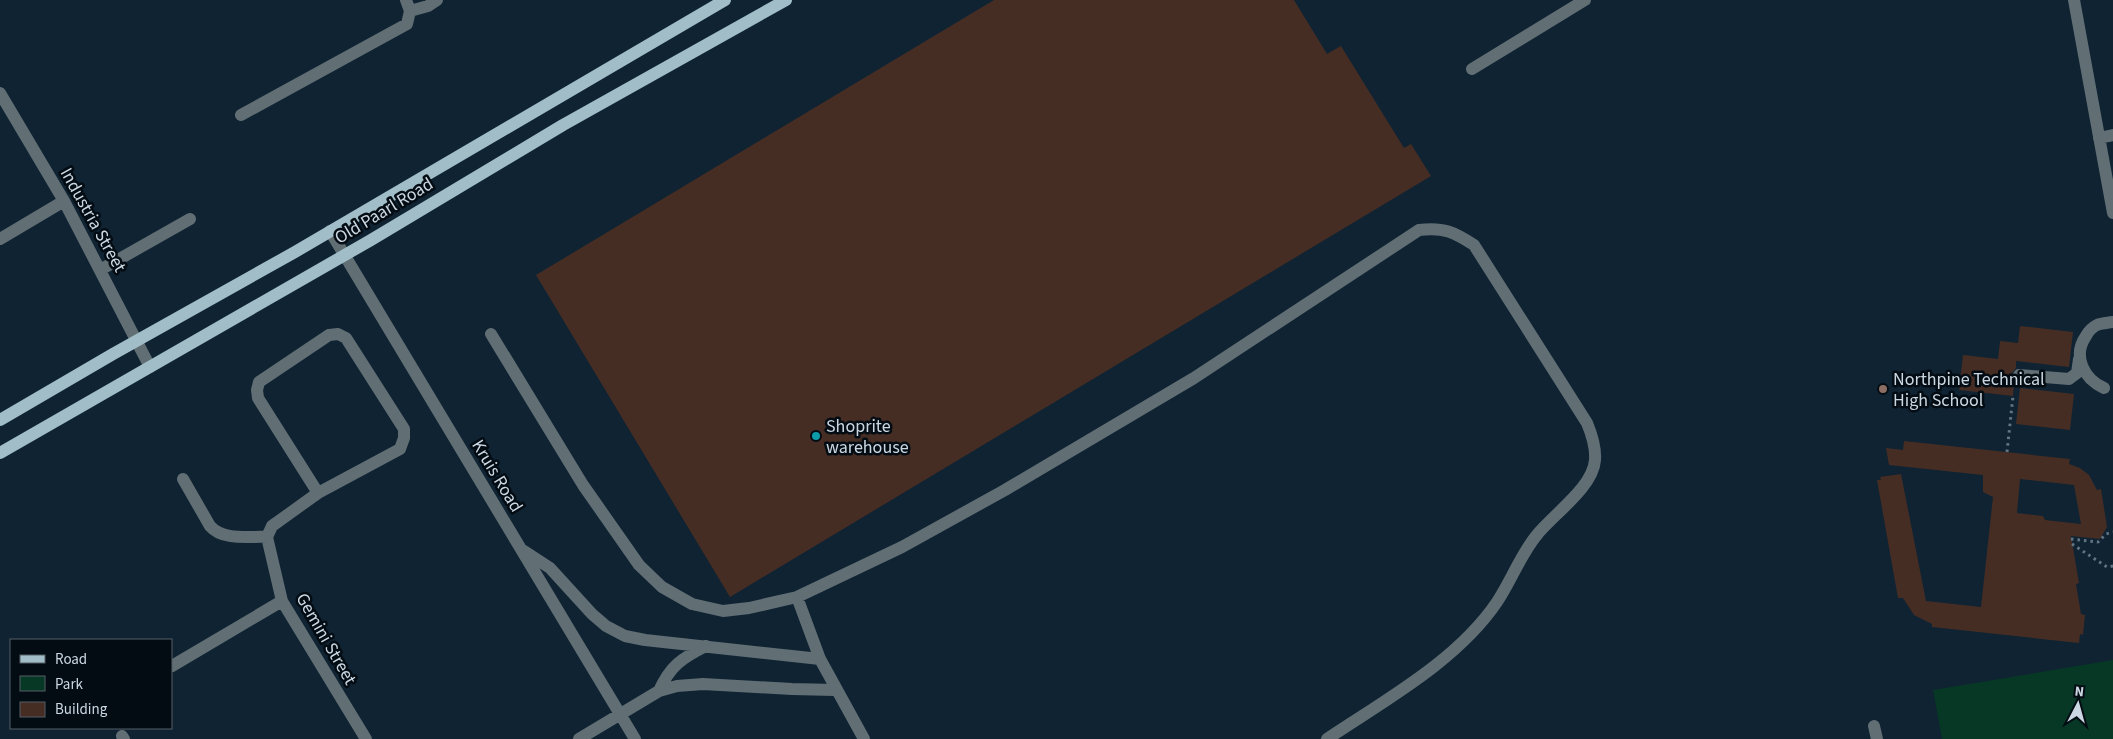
<svg xmlns="http://www.w3.org/2000/svg" width="2113" height="739" font-family="'Source Sans 3',sans-serif">
<style>
.green{fill:#063825}
.building{fill:#462d24;fill-rule:evenodd}
.lines{fill:none;stroke-linecap:round;stroke-linejoin:round}
.path{stroke:#637482;stroke-width:3;stroke-dasharray:2.5 4;stroke-linecap:butt}
.minor{stroke:#616f74;stroke-width:12}
.major{stroke:#a1bec8;stroke-width:12}
.education-dot{fill:#8d6e63;stroke:#040c13;stroke-width:2}
.culture-dot{fill:#0f9aa8;stroke:#040c13;stroke-width:2}
.labels{text-anchor:middle;dominant-baseline:central;stroke-width:5;stroke-linejoin:round;paint-order:stroke}
.street-label{font-size:18px;fill:#cbd8e3;stroke:#040c13}
.poi-label{font-size:18px;fill:#cbd8e3;stroke:#040c13;text-anchor:start}
</style>
<rect width="100%" height="100%" fill="#0f2333"/>
<!-- green -->
<path class="green" d="M2113 660V739H1942L1933 690Z"/>
<!-- building -->
<path class="building" d="M994 0H1294L1327 54 1341 46 1404 148 1411 144 1431 176 730 597 536 275Z
M2020 326 2073 332 2069 367 2016 361V368L2011 374 2014 382 2013 396 1959 390 1963 355 1998 359 2000 341 2018 343Z
M2020 388 2074 394 2070 430 2016 424Z
M1904 441 2070 459 2069 464 2080 468 2089 475 2097 490 2101 489 2107 527 2100 539 2071 536 2079 583 2076 584 2081 614 2085 615 2083 635 2080 634 2079 643 1932 627V624L1914 615 1903 598H1898L1877 480H1881L1880 477 1901 474 1926 601 1981 607 1993 497 1983 492V475L1889 465 1886 448 1903 450ZM2020 479 2074 485 2081 524 2045 520 2043 516 2017 513Z"/>
<g class="lines">
<!-- path -->
<path class="path" d="M2007 452 2013 396
M2071 539 2098 542 2106 534 2113 532
M2072 544 2107 567 2113 566"/>
<!-- minor -->
<path class="minor" d="M2074 0 2113 213
M410 11 428 6 437 0
M1472 69 1585 0
M0 93 64 201 150 367
M241 115 407 24 410 11 406 0
M2099 138 2113 135
M330 231 635 739
M0 239 64 201
M100 270 190 219
M491 334 583 485 639 565 662 587 692 604 723 611 749 608 797 597 902 547 1005 490 1194 378 1419 230C1444 227 1454 232 1474 245L1587 423C1592 435 1596 447 1595 460 1593 488 1552 515 1536 536 1520 556 1511 581 1497 602 1457 661 1385 700 1327 739
M2019 375 2069 379 2077 373 2079 359
M2104 388C2084 379 2072 356 2086 336 2088 332 2093 327 2097 325 2102 323 2108 323 2113 322
M183 479 210 526C223 541 249 536 267 537
M318 493 258 398 257 390 259 382 329 335 338 334 346 338 404 429V438L400 449 318 493 272 526 267 537 282 601 366 739
M524 551 550 568 592 614 606 626 625 636 645 640 820 659
M797 597 820 659 864 739
M172 666 282 601
M659 691C670 666 682 658 706 646
M1874 726 1877 739
M122 736 124 739
M579 739 659 691 677 686 703 684 792 689 835 690"/>
<!-- major -->
<path class="major" d="M0 420 113 354 295 252 725 0
M0 453 371 240 563 125 786 0"/>
</g>
<!-- markers -->
<circle class="education-dot" cx="1883" cy="389" r="5"/>
<circle class="culture-dot" cx="816" cy="436" r="5"/>
<g class="labels">
<!-- street labels -->
<g class="street-label">
<text transform="translate(384 211) rotate(-31)">Old Paarl Road</text>
<text transform="translate(93 220) rotate(61)">Industria Street</text>
<text transform="translate(497 476) rotate(59)">Kruis Road</text>
<text transform="translate(326 639) rotate(60)">Gemini Street</text>
</g>
<!-- poi labels -->
<g class="poi-label">
<text x="1893" y="379">Northpine Technical<tspan x="1893" dy="21">High School</tspan></text>
<text x="826" y="426">Shoprite<tspan x="826" dy="21">warehouse</tspan></text>
</g>
</g>
<!-- legend -->
<rect x="10" y="639" width="162" height="90" fill="#040c13" stroke="#545e66"/>
<rect x="20" y="655" width="25" height="8" fill="#a1bec8" stroke="#545e66"/>
<text x="55" y="664" font-size="15" fill="#cbd8e3">Road</text>
<rect x="20" y="676" width="25" height="15" fill="#063825" stroke="#545e66"/>
<text x="55" y="689" font-size="15" fill="#cbd8e3">Park</text>
<rect x="20" y="702" width="25" height="15" fill="#462d24" stroke="#545e66"/>
<text x="55" y="714" font-size="15" fill="#cbd8e3">Building</text>
<!-- north arrow -->
<g transform="translate(2078 704) rotate(6)" stroke="#040c13" stroke-width="4" paint-order="stroke">
<path d="M0-4L9 19L0 12L-9 19Z" fill="#cbd8e3"/>
<text y="-8" font-size="14" font-weight="bold" text-anchor="middle" fill="#cbd8e3">N</text>
</g>
</svg>
